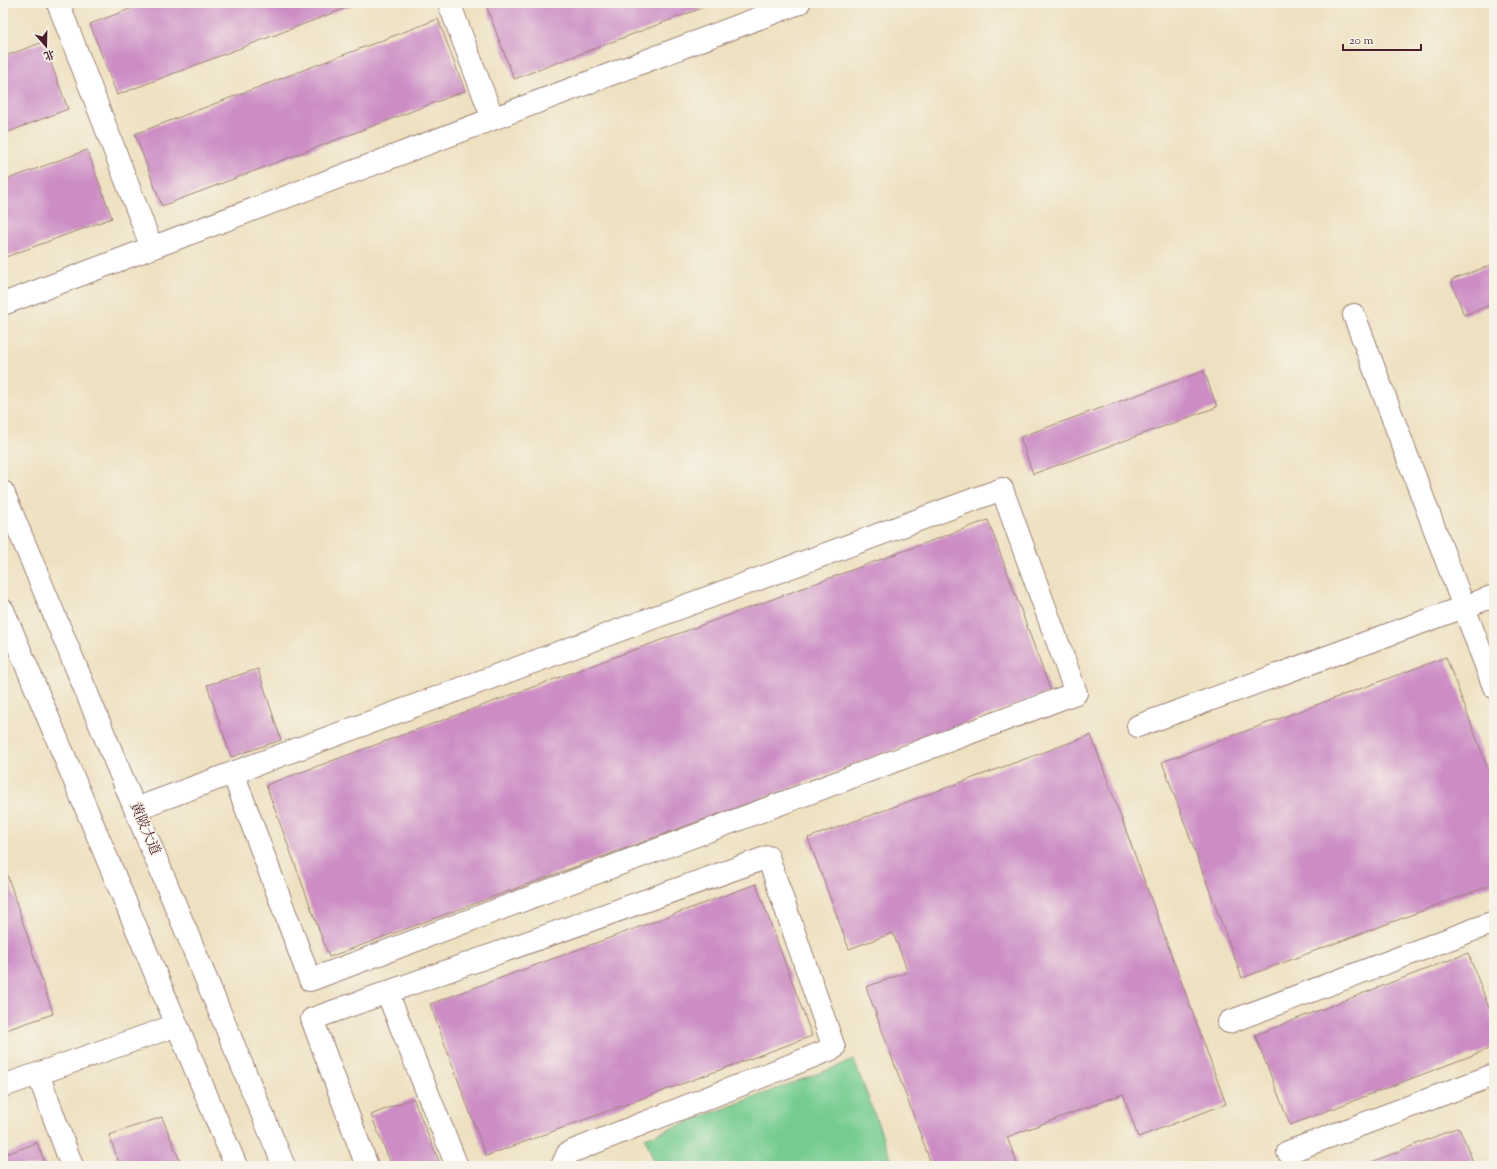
<svg xmlns="http://www.w3.org/2000/svg" width="1497" height="1169" font-family="'Sorts Mill Goudy','Noto Serif SC',serif">
<style>
.green{fill:#75cc91;stroke:#60765e}
.building{fill:#cc8dc5}
.lines{fill:none;stroke-linecap:round;stroke-linejoin:round}
.minor-casing{stroke:#9c8076;stroke-width:24}
.minor{stroke:#fff;stroke-width:22}
.labels{text-anchor:middle;dominant-baseline:central;stroke-width:3;stroke-linejoin:round;paint-order:stroke}
.street-label{font-size:14px;fill:#4a1f2b;stroke:#f7f3e8}
</style>
<rect width="100%" height="100%" fill="#f7f3e8"/>
<filter id="ink" filterUnits="userSpaceOnUse"><feTurbulence type="fractalNoise" baseFrequency=".025" numOctaves="2"/><feDisplacementMap in="SourceGraphic" scale="8" xChannelSelector="R" yChannelSelector="G"/><feConvolveMatrix kernelMatrix="1 2 1 2 8 2 1 2 1" color-interpolation-filters="sRGB"/></filter>
<filter id="wash" filterUnits="userSpaceOnUse"><feTurbulence type="fractalNoise" baseFrequency=".012" numOctaves="4" result="noise"/><feDisplacementMap in="SourceGraphic" scale="16" xChannelSelector="R" yChannelSelector="G"/><feGaussianBlur stdDeviation="0.9" result="paint"/><feColorMatrix in="noise" values="0 0 0 0 0 0 0 0 0 0 0 0 0 0 0 0 0 1.4 0 .05"/><feComposite in="paint" operator="in"/></filter>
<g filter="url(#wash)">
<rect width="100%" height="100%" fill="#eee1c1"/>
<!-- green -->
<path class="green" d="M854 1060 894 1166H656L645 1138Z"/>
<g id="blocks">
<!-- building -->
<path class="building" d="M146 3H359L117 95 90 24Z
M501 3H715L514 79 487 8Z
M438 19 465 91 162 206 135 134Z
M43 42 68 109 3 134V57Z
M87 150 112 218 3 258V181Z
M1494 264V304L1464 315 1451 280Z
M1204 371 1217 407 1033 474 1020 437Z
M988 520 1051 692 329 957 266 785Z
M1446 657 1494 785V884L1242 978 1162 762Z
M258 669 281 740 231 757 207 685Z
M1091 735 1226 1104 1138 1137 1123 1094 1007 1137 1018 1166H932L866 987 908 972 893 933 849 949 808 838Z
M3 862 53 1014 3 1031Z
M756 884 812 1036 486 1156 430 1004Z
M1468 953 1494 1021V1047L1290 1125 1255 1035Z
M413 1098 441 1166H392L371 1115Z
M162 1117 182 1166H120L109 1135Z
M1459 1127 1473 1162 1463 1166H1362Z
M37 1143 46 1166H3V1155Z"/>
</g>
</g>
<g filter="url(#ink)">
<use href="#blocks" fill-opacity="0" stroke="#9c8076" stroke-width="1"/>
<g class="lines">
<defs>
<path id="minor" d="M58 3 152 248
M449 3 493 119
M3 304 799 3
M1354 315 1494 687
M3 492 284 1166
M3 610 236 1166
M1138 726 1494 596
M135 809 1002 489 1076 693 310 980 233 773
M387 992 457 1166
M1229 1022 1494 922
M38 1074 72 1166
M3 1086 177 1025
M1288 1152 1494 1075
M367 1166 312 1019 768 857 834 1048 568 1153 562 1166"/>
</defs>
<!-- minor casing -->
<use href="#minor" class="minor-casing"/>
<!-- minor -->
<use href="#minor" class="minor"/>
</g>
</g>
<g class="labels">
<!-- street labels -->
<g class="street-label">
<text transform="translate(144 829) rotate(67)">黄陂大道</text>
</g>
</g>
<!-- margin -->
<rect width="1497" height="1169" fill="none" stroke="#f7f3e8" stroke-width="16"/>
<!-- north arrow -->
<g transform="translate(46 46) rotate(160)" stroke="#f7f3e8" stroke-width="3" paint-order="stroke">
<path d="M0-3L7 15L0 10L-7 15Z" fill="#4a1f2b"/>
<text y="-6" font-size="11" font-weight="bold" text-anchor="middle" fill="#4a1f2b">北</text>
</g>
<!-- scale -->
<path d="M1343 44v6h78v-6" fill="none" stroke="#4a1f2b" stroke-width="2"/>
<text x="1349" y="44" font-size="12" fill="#4a1f2b" stroke="#f7f3e8" stroke-width="3" paint-order="stroke">20 m</text>
</svg>
